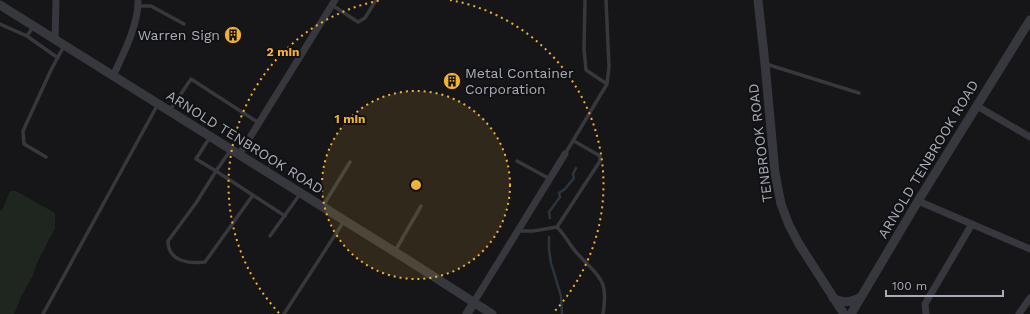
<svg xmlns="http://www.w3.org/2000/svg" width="1030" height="314" font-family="'Work Sans',sans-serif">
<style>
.green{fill:#1e261f}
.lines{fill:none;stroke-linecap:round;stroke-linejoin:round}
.stream{stroke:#2c353c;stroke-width:2.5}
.service{stroke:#37383d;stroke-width:3.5}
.minor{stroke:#37383d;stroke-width:7}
.tertiary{stroke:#37383d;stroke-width:9}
.ring{fill:none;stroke:#f2b134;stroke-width:2;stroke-dasharray:2 4}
.labels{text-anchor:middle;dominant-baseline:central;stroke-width:4;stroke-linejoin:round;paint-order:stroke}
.poi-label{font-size:14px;fill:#a8adb8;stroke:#111113;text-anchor:end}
.street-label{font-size:14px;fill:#a8adb8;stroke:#111113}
.centre{fill:#f2b134;stroke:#111113;stroke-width:2}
.ring-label{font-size:12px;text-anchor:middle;font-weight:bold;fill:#f2b134;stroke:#111113;stroke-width:4;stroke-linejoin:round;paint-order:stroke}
</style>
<rect width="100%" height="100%" fill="#161618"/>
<!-- green -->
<path class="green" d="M10 191H16L55 213V228L37 263 32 277 21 297 14 314H0V211L3 208Z"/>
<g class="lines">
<!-- stream -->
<path class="stream" d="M550 218 549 212 560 197 559 193 565 189 574 178 573 174 576 168
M549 237V250L551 263 561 296 562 314"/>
<!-- service -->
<path class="service" d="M585 0 584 49 586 70 607 84
M332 5 358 22 365 18 376 0
M138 6H151L184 24
M0 24 27 36
M33 27 27 36 58 58
M766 64 859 93
M170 110 191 79 259 123
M210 137 196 159 216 171 196 203 168 241C168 261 188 264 205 262L253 195
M230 151 216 171 285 216
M565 154 607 84 609 67 606 0
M46 157 24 144 23 131 51 70 64 46
M517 161 550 179
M323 206 350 162
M557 227 600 161V156L574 141
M518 231H533L557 227C565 235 569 244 576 252 598 277 609 277 603 314
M270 236 300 194
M395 251 421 206
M43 314 158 104
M284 314 344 221"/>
<!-- minor -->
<path class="minor" d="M55 40 56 0
M113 76C123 55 139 23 138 0
M977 106 1030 137
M239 155 335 0
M918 201 1030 249
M474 302 565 154
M926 314 925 304 972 224
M1019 314 1030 298"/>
<!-- tertiary -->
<path class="tertiary" d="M758 0 765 64 775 173 781 204 789 225 799 244 844 314
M0 5 411 262 492 314
M833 298C844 303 850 303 861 297
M467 314 474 302
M851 314 918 201 1030 20"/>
</g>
<!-- distance rings -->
<circle cx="416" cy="185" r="94" fill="#f2b134" fill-opacity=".12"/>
<g class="ring">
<circle cx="416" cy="185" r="94"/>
<path d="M279 313A188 188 0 0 1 382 0M450 0A188 188 0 0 1 553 313"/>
</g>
<!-- icons -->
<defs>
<symbol id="building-disc" viewBox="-11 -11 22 22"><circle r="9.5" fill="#f2b134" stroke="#111113"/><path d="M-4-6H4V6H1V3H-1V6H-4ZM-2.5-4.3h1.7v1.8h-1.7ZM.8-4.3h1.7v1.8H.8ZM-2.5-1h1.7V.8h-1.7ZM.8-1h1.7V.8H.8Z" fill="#111"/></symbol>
</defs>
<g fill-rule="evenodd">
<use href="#building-disc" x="223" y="25" width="20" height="20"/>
<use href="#building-disc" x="442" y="71" width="20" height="20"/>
</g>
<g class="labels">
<!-- poi labels -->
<g class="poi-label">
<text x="220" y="35">Warren Sign</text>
<text x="465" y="73" text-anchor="start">Metal Container<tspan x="465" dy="16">Corporation</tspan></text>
</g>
<!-- street labels -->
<g class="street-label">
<text transform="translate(245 142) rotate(32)">ARNOLD TENBROOK ROAD</text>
<text transform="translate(760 143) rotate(-97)">TENBROOK ROAD</text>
<text transform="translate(928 159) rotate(-59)">ARNOLD TENBROOK ROAD</text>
</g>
</g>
<circle cx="416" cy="185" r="6" class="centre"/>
<g class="ring-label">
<text x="283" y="56">2 min</text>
<text x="350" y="123">1 min</text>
</g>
<!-- scale -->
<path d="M886 290v6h117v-6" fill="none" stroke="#a8adb8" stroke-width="2"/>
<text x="892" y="290" font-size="12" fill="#a8adb8" stroke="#111113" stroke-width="3" paint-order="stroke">100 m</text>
</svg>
